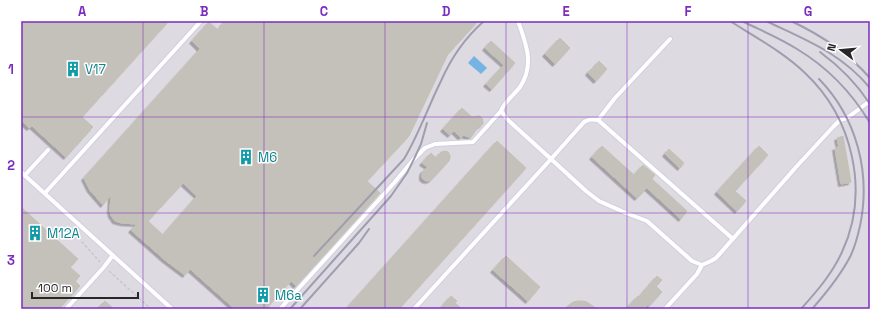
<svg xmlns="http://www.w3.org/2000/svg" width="891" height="330" font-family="'Space Grotesk',sans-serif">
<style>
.industrial{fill:#dedae2}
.water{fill:#75b3e3}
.building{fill:#c4c1ba;stroke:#c4c1b4;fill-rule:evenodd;filter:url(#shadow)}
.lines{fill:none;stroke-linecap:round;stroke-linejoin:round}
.lane-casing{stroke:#d0d0df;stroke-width:6}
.path{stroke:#c7c7c7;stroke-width:1.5;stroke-dasharray:3 2;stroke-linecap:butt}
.lane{stroke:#fff;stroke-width:4}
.rail{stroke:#9e9eb0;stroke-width:2}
.grid{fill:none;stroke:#7b2cbf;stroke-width:1;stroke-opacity:0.55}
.labels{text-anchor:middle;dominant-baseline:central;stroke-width:3;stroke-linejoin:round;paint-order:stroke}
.culture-label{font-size:13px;fill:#0d838f;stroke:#fff;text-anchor:start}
.neatline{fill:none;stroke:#7b2cbf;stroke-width:1.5}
.grid-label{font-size:13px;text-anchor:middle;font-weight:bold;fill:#7b2cbf}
</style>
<defs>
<filter id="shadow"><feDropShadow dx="-2.5" dy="2.5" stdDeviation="0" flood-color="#0004"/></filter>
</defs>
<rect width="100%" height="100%" fill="#e9e5da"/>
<!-- industrial -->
<path class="industrial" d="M21 21H862L870 25V309H21Z"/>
<!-- water -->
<path class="water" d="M474 56 487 68 481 74 468 63Z"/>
<!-- building -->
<path class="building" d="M21 21H169L82 117 93 127 66 157 32 126 29 128 21 120Z
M225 21H478L448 54 409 136 367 181 380 193 296 286 291 281 266 309H235L190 269 185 275 165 260 131 230 137 224 122 223 115 221 111 215 110 211 111 195 103 205 90 190 84 178 200 49 192 41 209 22 218 30ZM183 183 197 196 163 235 148 221Z
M560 38 570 48 555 64 545 54Z
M491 41 515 63 492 89 486 84 504 65 485 48Z
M599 61 607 69 596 81 588 73 591 69 592 70Z
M462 108 472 117 477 116H480L482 118 483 121V124L480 126 478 127 472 136 469 137 463 135 461 138 454 131 450 135 443 129Z
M843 136 851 182 841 184 835 148 839 147 837 138Z
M497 141 526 168 399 309H346Z
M602 146 634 175 643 165 655 175 652 179 687 211 681 219 647 188 637 198 592 157Z
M759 146 768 155 735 191 746 201 737 211 717 192Z
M669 149 684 163 680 168 665 154Z
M445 151 448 152 450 155V158L449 161 431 180 427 181 424 180 422 178V174L423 171 428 167 422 163 431 153 436 158 441 152Z
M21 207 78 259 70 267 80 276 75 281 80 286 59 309H21Z
M506 256 540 287 528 301 493 270Z
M657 276 662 280 656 286 662 292 649 306 648 305 644 309H626L638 296 639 297Z
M451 296 457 301 455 303 462 309H440Z
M105 301 114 309H97Z
M578 301H583L587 302 597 309H564L573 302Z"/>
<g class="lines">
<defs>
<path id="lane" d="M501 111 508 120 551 159 584 122C589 119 592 119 598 120L733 239
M598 120 615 98 670 39
M21 172 172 309
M25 175 48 150
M45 193 201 21
M66 309 104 267 113 255
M280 309 394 183 414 159 425 148 435 144 473 142 501 111C505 101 514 95 520 87 535 64 526 44 518 21
M414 309 551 159 586 191 599 201 626 213 647 221 692 261 702 265
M665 309 697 274 702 265 711 261 716 258 797 166 833 127 840 120 847 118 870 101"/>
</defs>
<!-- lane casing -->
<use href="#lane" class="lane-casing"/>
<!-- path -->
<path class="path" d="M75 234 100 262
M109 271 151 309"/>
<!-- lane -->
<use href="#lane" class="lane"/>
<!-- rail -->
<path class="rail" d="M730 21C755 37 783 52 805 73 853 118 870 192 842 252 832 274 817 291 801 309
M742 21C760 30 780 38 797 49 827 67 852 93 870 123
M766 21C806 40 841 53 870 88
M791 21C821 35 848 53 870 78
M820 52C839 66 857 84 870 104
M314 256 404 159C419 134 428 107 441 81 451 58 466 37 484 21
M290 309 391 196 407 173 414 159 421 144 427 123
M300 309 359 243 369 229
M812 309C827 292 841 275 851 255 855 246 858 235 860 226 871 173 857 118 819 79"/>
</g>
<!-- grid -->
<path class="grid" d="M143 21V309M264 21V309M385 21V309M506 21V309M627 21V309M748 21V309M21 117H870M21 213H870"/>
<!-- icons -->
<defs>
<symbol id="building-bare" viewBox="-9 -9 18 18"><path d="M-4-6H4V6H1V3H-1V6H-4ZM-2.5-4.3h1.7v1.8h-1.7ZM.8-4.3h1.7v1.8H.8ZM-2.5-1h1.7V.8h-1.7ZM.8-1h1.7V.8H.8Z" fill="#0f9aa8" stroke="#fff" stroke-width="2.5" paint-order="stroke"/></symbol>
</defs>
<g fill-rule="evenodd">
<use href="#building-bare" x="62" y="58" width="22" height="22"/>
<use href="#building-bare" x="235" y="146" width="22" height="22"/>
<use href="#building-bare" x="24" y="222" width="22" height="22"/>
<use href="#building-bare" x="252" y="284" width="22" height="22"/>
</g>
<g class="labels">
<!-- culture labels -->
<g class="culture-label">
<text x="85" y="69">V17</text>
<text x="258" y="157">M6</text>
<text x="47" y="233">M12A</text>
<text x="275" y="295">M6a</text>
</g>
</g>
<!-- border -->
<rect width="891" height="330" fill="none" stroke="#ffffff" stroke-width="44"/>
<!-- north arrow -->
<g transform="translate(841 50) rotate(286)" stroke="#ffffff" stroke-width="3" paint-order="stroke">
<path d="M0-3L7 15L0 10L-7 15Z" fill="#272727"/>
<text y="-6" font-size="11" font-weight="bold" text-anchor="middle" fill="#272727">N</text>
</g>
<!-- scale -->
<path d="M32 292v6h106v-6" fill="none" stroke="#272727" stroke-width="2"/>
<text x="38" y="292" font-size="12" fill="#272727" stroke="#ffffff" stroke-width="3" paint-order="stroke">100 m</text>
<rect x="22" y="22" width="847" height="286" class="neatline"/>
<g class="grid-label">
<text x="82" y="16">A</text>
<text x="204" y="16">B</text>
<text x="324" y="16">C</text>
<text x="446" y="16">D</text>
<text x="566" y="16">E</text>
<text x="688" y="16">F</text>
<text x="808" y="16">G</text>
<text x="11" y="74">1</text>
<text x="11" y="170">2</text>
<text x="11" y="265">3</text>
</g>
</svg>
